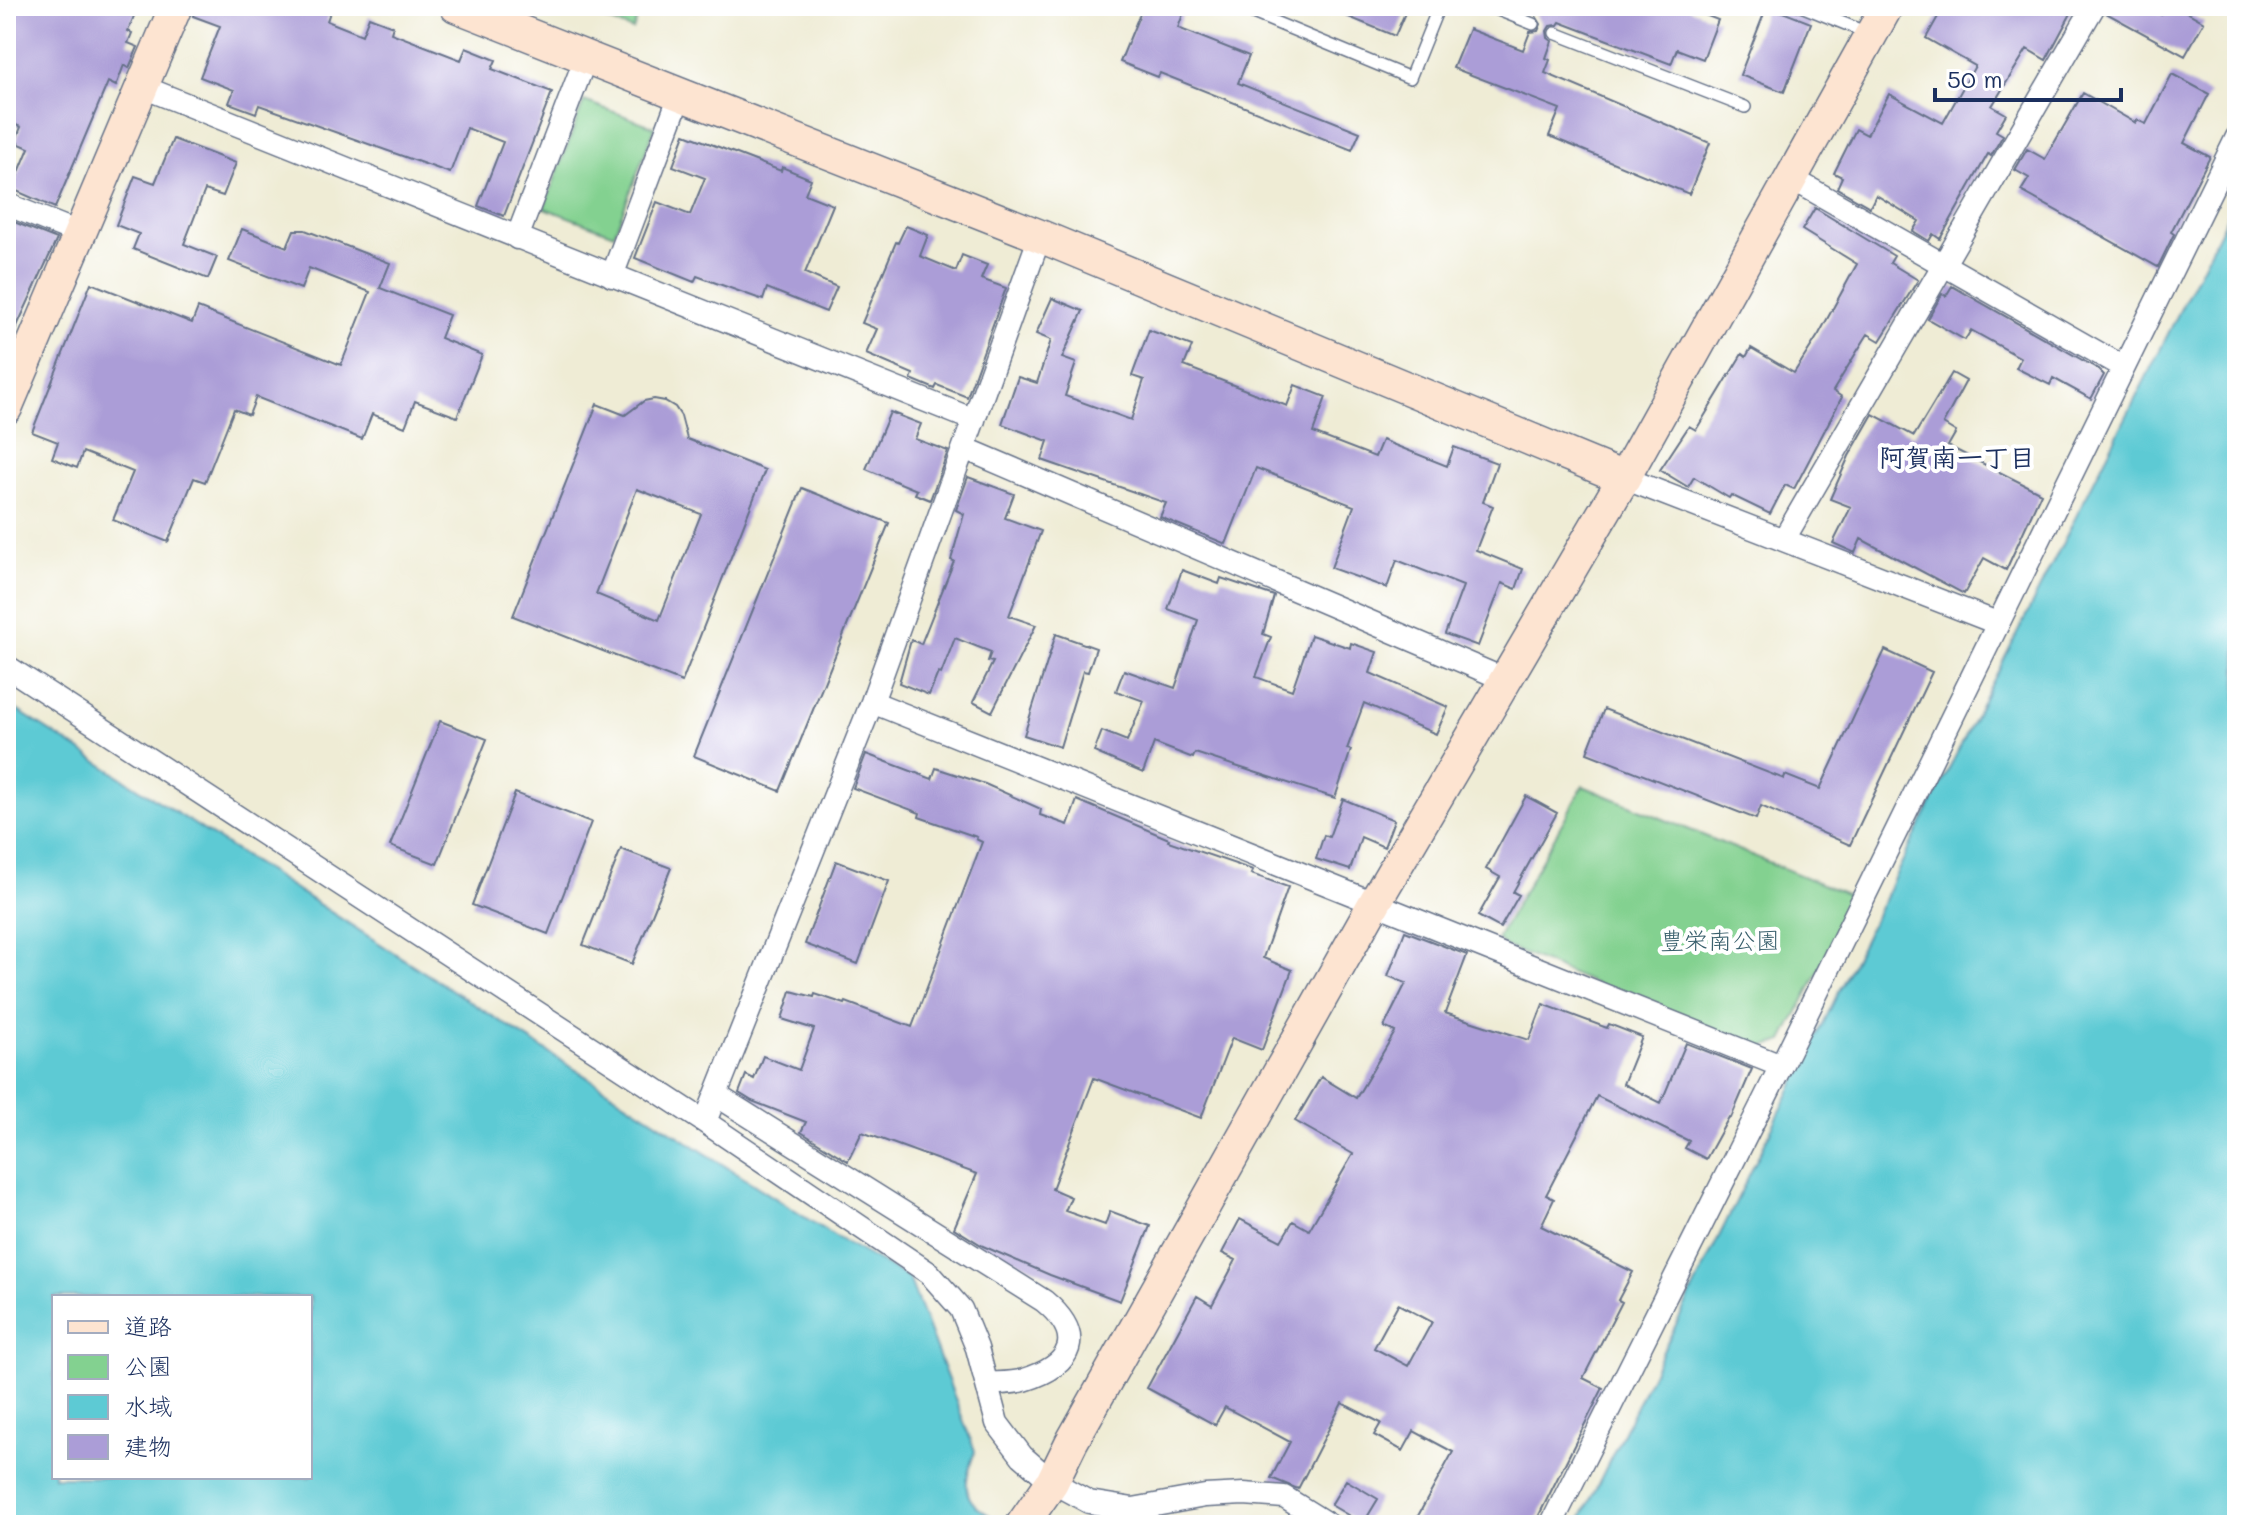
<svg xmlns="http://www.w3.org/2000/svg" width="2243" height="1531" font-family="Mali,'Klee One',sans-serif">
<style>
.green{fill:#83d190;stroke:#4f8077;stroke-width:2}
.water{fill:#5dcad4;stroke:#3c7c99;stroke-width:2;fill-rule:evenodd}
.building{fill:#ab9dd7;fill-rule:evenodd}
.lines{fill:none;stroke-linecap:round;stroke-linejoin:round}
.lane-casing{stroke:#657188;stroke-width:14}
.street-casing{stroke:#657188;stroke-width:25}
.secondary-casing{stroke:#657188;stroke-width:35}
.lane{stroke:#fff;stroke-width:11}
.street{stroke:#fff;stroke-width:22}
.secondary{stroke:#fde4d1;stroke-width:32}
.labels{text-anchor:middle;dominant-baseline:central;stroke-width:8;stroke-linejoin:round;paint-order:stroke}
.park-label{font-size:24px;fill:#3a606d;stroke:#fff}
.neighbourhood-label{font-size:26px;font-weight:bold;fill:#1b2f5e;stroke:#fff}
</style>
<rect width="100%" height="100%" fill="#fff"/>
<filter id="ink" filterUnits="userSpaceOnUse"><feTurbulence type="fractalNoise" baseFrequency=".0125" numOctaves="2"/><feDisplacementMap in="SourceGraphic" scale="16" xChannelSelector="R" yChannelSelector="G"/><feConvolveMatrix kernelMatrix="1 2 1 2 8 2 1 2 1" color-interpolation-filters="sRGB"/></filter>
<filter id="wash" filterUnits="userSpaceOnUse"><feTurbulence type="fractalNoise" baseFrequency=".006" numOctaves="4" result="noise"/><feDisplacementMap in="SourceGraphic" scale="32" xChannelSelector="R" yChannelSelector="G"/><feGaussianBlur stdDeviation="1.8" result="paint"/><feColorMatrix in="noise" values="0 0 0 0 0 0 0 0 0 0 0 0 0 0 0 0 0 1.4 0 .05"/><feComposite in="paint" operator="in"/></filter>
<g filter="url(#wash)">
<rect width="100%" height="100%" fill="#efecd5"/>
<!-- green -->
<path class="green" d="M571 6H642L633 30Z
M584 101 655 127 614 234 544 208Z
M1583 786 1856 898 1783 1041 1753 1050 1505 946 1497 939Z"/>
<!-- water -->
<path class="water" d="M2237 197V1525H1578L1907 852Z
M6 703 834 1236 909 1278 975 1451C958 1497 966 1504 1008 1525H6ZM54 1297H310V1477H54Z"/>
<g id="blocks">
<!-- building -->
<path class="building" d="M6 6H138L128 31 132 33 128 43 138 47 129 68 124 65 116 86 108 82 55 208 12 189 29 148 15 142 21 127 6 121Z
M195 6H332L327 21 362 35 369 17 393 26 391 33 461 60 466 48 496 60 492 69 552 92 504 216 478 206 503 142 467 128 450 173 259 105 256 113 229 103 234 90 200 77 220 26 193 16Z
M1143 6H1186L1178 28 1249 56 1238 83 1360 132 1352 150 1160 73 1158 77 1120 62Z
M1322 6H1408L1395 36Z
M1524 6H1682L1718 20 1703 59 1677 49 1671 64 1560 22 1558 25 1550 26 1547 31 1548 38 1552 41 1546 58 1550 60 1545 73 1710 143 1689 194 1549 136 1560 109 1453 68 1469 29 1523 50 1530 32 1538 31 1541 24 1536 16 1538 13Z
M1767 6 1811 23 1784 92 1740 75Z
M1944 6H2075L2046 60 2027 49 1992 106 2006 114 1996 131 2003 135 1991 156 1988 154 1940 239 1933 234 1929 241 1913 231 1919 221 1876 195 1870 207 1837 188 1842 177 1834 173 1856 129 1867 135 1889 94 1943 123 1975 66 1926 38Z
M2108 6H2144L2161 15 2166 6H2176L2204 22 2185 56 2106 13Z
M2172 74 2209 94 2184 143 2210 157 2171 232 2174 234 2158 267 2021 191 2029 178 2015 170 2027 149 2045 159 2083 93 2136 123 2137 120 2146 124Z
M685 134 781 171 782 167 811 179 805 194 833 205 805 273 837 287 826 312 767 288 763 300 697 276 694 282 635 258 657 202 690 215 705 178 673 166Z
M173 139 236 163 223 196 205 190 184 244 217 257 208 279 133 249 139 234 116 225 135 176 155 183Z
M1815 208 1894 256 1890 263 1918 280 1880 341 1868 334 1856 353 1833 391 1842 397 1794 489 1785 485 1770 514 1731 495 1729 498 1694 477 1688 487 1660 470 1689 426 1696 430 1742 354 1746 357 1751 348 1794 373 1819 334 1857 264 1802 230Z
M9 220 57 239 6 350V226Z
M906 226 928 235 920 256 956 271 962 255 987 265 981 279 1006 288 967 397 937 385 935 389 911 379 913 374 866 354 877 329 862 323 896 242 898 243Z
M242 229 287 247 294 230H305L390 263 380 288 449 315 440 338 482 355 457 417 415 401 405 427 372 414 362 439 256 397 249 415 234 409 205 482 194 478 168 542 113 520 133 472 83 452 77 468 52 458 58 442 32 432 91 283 192 323 198 308 341 365 370 292 309 268 301 289 229 261Z
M1952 286 2098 369 2104 375 2091 399 2053 378 2050 385 2016 368 2021 358 1971 330 1965 340 1928 319 1942 294 1946 296Z
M1052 298 1083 311 1062 358 1076 363 1065 396 1131 420 1144 380 1132 376 1149 330 1192 346 1184 366 1287 406 1295 385 1326 397 1313 433 1375 457 1382 440 1447 466 1454 447 1497 463 1483 502 1493 506 1476 550 1523 569 1516 589 1502 583 1478 646 1445 634 1463 586 1397 560 1387 588 1331 568 1354 506 1256 468 1226 544 1160 517 1166 503 1042 460 1048 441 1002 424 1018 377 1037 383 1051 340 1036 334Z
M1952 373 1966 381 1943 424 1956 432 1948 446 2041 493 2006 570 1984 558 1964 594 1861 539 1855 553 1833 543 1851 507 1830 499 1849 456 1873 414 1914 436Z
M654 399 665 401 675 407 681 416 687 439 765 470 682 682 513 616 597 404 625 415 644 401ZM637 489 701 514 659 620 596 594Z
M890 412 921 424 915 439 948 451 930 500 915 494 917 490 866 469Z
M968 477 1014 494 1005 518 1041 531 1009 616 1036 625 992 712 973 702 993 662 988 661 991 652 955 638 941 674 938 673 929 695 899 683 911 640 921 644 954 561 951 560 964 514 956 510Z
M802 488 889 523 780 791 694 756Z
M1182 570 1219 584 1221 578 1274 596 1263 634 1271 637 1256 677 1292 690 1311 635 1350 648 1351 643 1377 652 1370 673 1448 707 1436 734 1364 703 1347 749 1351 750 1335 798 1195 753 1193 758 1154 743 1143 773 1094 752 1102 731 1127 741 1144 701 1116 691 1124 670 1175 688 1198 620 1168 609Z
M1056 634 1096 648 1088 672 1083 671 1060 747 1024 735Z
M1885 650 1932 672 1850 845 1761 806 1756 819 1587 753 1604 709 1784 779 1785 775 1820 789Z
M440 721 487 739 437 864 390 846Z
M866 754 932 779 936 768 985 784 1041 809 1040 815 1068 825 1077 800 1169 839 1168 841 1253 870 1251 874 1288 887 1263 958 1292 970 1262 1050 1232 1038 1201 1118 1094 1078 1052 1189 1071 1197 1065 1211 1105 1225 1110 1211 1150 1226 1120 1301 1050 1275 983 1246 954 1228 977 1174 862 1132 848 1161 801 1132 806 1122 752 1101 739 1093 746 1075 754 1079 763 1056 799 1070 814 1029 782 1019 791 991 814 997 815 994 845 1004 846 1002 912 1027 982 842 976 839 977 837 919 817 920 813 853 788Z
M515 793 591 822 548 934 472 905Z
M1526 796 1557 813 1513 892 1519 895 1500 928 1478 916 1500 877 1486 869Z
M1343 799 1394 820 1384 847 1361 837 1350 870 1316 859 1324 835 1329 837Z
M621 849 671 868 632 964 583 945Z
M836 861 889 881 858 964 805 944Z
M1405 931 1467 955 1445 1013 1529 1040 1543 1004 1607 1028 1609 1024 1642 1037 1623 1084 1661 1103 1686 1043 1752 1069 1731 1118 1729 1117 1706 1159 1685 1148 1689 1141 1597 1096 1546 1195 1554 1199 1541 1226 1633 1272 1618 1300 1622 1302 1583 1378 1603 1388 1534 1525H1413L1453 1452 1414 1431 1403 1451 1374 1435 1381 1423 1342 1403 1298 1489 1271 1478 1290 1442 1225 1407 1215 1425 1147 1388 1197 1296 1212 1305 1236 1260 1222 1253 1240 1219 1281 1241 1293 1221 1309 1230 1353 1154 1295 1121 1321 1077 1356 1098 1395 1032 1384 1027 1406 983 1388 976ZM1398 1304 1432 1322 1408 1366 1374 1348Z
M1346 1480 1378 1499 1363 1524 1331 1505Z"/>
</g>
</g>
<g filter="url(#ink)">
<use href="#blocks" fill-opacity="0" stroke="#657188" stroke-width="2"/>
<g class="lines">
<defs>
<path id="lane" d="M1236 6 1410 78 1439 6
M1488 6 1533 24
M1801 6 1870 34
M1555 33 1745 107"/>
<path id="street" d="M143 87 974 420
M1791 178 2123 367
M6 204 81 234
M517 238 586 57
M612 276 680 95
M964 448 1506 680
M1624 478 1997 623
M1784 539 2094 6
M6 666 705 1122 929 1273 961 1309 977 1348 997 1423 1022 1456 1052 1482 1089 1502 1133 1509 1205 1496 1244 1494 1284 1497 1329 1525
M872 702 1781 1066
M716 1095 1044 1301C1086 1336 1073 1365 1024 1380 1013 1383 999 1383 987 1384
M705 1122 872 702 1040 236
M1551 1525 1781 1066 2237 137"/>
<path id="secondary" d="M456 6 1040 236 1624 478
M6 408 176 6
M1022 1525 1052 1482 1071 1443 1375 902 1624 478 1887 6"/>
</defs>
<!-- lane casing -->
<use href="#lane" class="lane-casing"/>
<!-- street casing -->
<use href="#street" class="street-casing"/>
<!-- secondary casing -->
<use href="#secondary" class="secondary-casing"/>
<!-- lane -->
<use href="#lane" class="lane"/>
<!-- street -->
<use href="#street" class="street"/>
<!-- secondary -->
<use href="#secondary" class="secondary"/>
</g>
</g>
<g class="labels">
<!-- park labels -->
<g class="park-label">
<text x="1720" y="939">豊栄南公園</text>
</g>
<!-- neighbourhood labels -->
<g class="neighbourhood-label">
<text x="1957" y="457">阿賀南一丁目</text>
</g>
</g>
<!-- margin -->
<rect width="2243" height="1531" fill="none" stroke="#fff" stroke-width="32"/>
<!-- legend -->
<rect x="52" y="1295" width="260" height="184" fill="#ffffff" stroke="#a4acbf" stroke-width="2"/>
<rect x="68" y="1321" width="40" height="12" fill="#fde4d1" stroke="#a4acbf" stroke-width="2"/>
<text x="124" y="1335" font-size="24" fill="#1b2f5e">道路</text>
<rect x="68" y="1355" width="40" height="24" fill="#83d190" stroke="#a4acbf" stroke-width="2"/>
<text x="124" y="1375" font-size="24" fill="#1b2f5e">公園</text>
<rect x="68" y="1395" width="40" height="24" fill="#5dcad4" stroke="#a4acbf" stroke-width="2"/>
<text x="124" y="1415" font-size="24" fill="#1b2f5e">水域</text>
<rect x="68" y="1435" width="40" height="24" fill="#ab9dd7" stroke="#a4acbf" stroke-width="2"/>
<text x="124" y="1455" font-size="24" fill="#1b2f5e">建物</text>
<!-- scale -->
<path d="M1935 88v12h186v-12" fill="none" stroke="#1b2f5e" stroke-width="4"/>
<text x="1947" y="88" font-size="24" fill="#1b2f5e" stroke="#ffffff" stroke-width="6" paint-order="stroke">50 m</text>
</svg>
